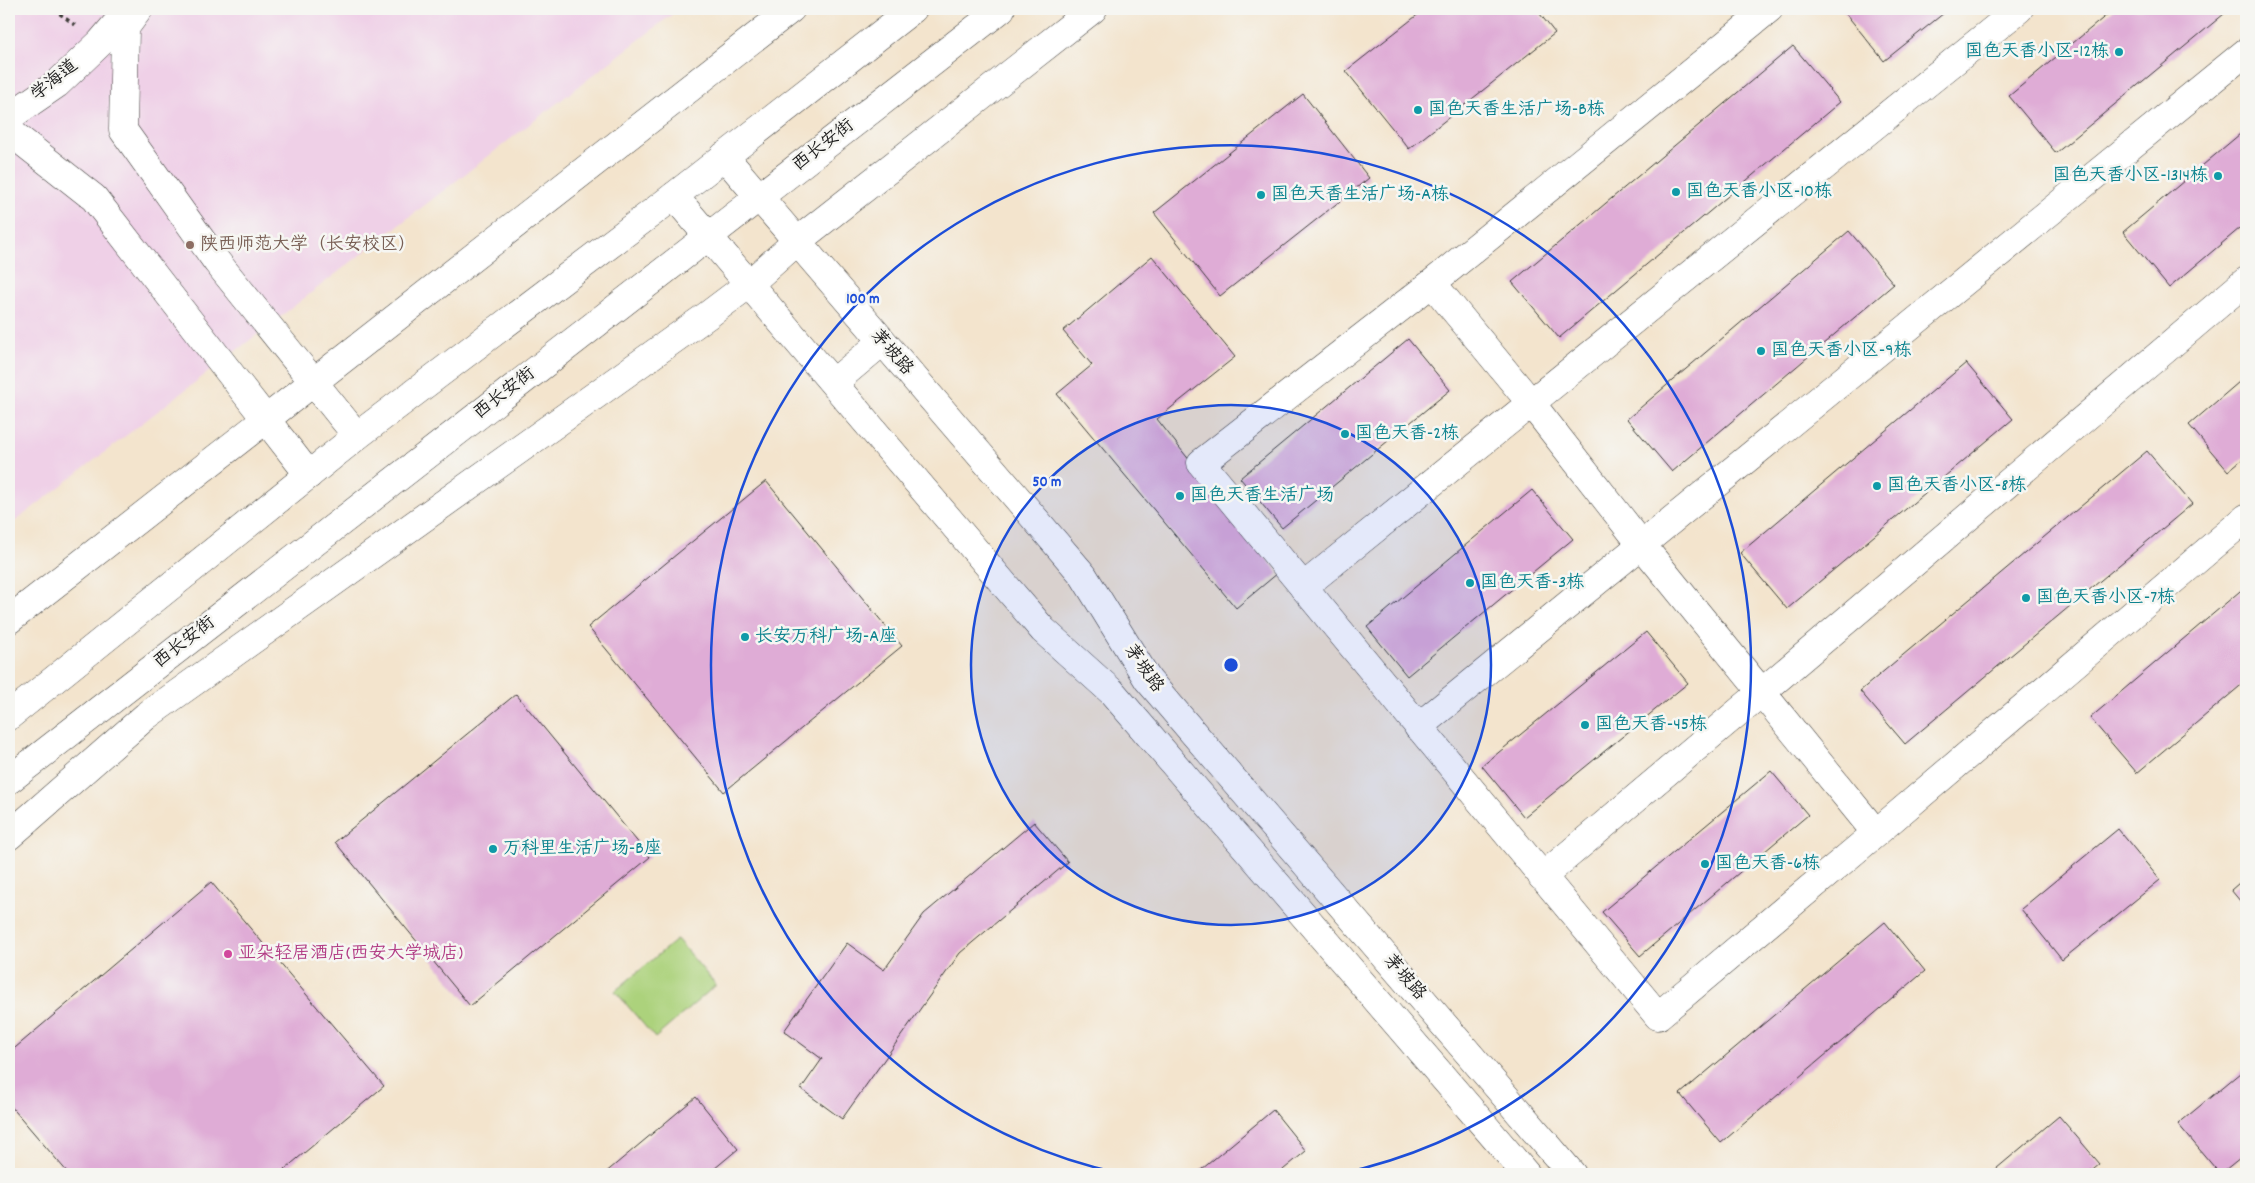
<svg xmlns="http://www.w3.org/2000/svg" width="2255" height="1183" font-family="Dekko,'LXGW WenKai TC',sans-serif">
<style>
.built{fill:#efd0e7}
.green{fill:#acd27c;stroke:#64774c}
.building{fill:#dfacd6}
.lines{fill:none;stroke-linecap:round;stroke-linejoin:round}
.minor-casing{stroke:#3c3a37;stroke-width:29}
.tertiary-casing{stroke:#3c3a37;stroke-width:29}
.secondary-casing{stroke:#3c3a37;stroke-width:29}
.primary-casing{stroke:#3c3a37;stroke-width:29}
.path{stroke:#3c3a37;stroke-width:3;stroke-dasharray:4 4;stroke-linecap:butt}
.minor{stroke:#fff;stroke-width:28}
.tertiary{stroke:#fff;stroke-width:28}
.secondary{stroke:#fff;stroke-width:28}
.primary{stroke:#fff;stroke-width:28}
.ring{fill:none;stroke:#1d4ed8;stroke-width:2.5}
.culture-dot{fill:#0f9aa8;stroke:#f6f6f2;stroke-width:2}
.education-dot{fill:#8d6e63;stroke:#f6f6f2;stroke-width:2}
.hotel-dot{fill:#d1479c;stroke:#f6f6f2;stroke-width:2}
.labels{text-anchor:middle;dominant-baseline:central;stroke-width:5;stroke-linejoin:round;paint-order:stroke}
.culture-label{font-size:18px;fill:#0d838f;stroke:#f6f6f2;text-anchor:start}
.street-label{font-size:18px;fill:#1c1c1c;stroke:#f6f6f2}
.education-label{font-size:18px;fill:#785e54;stroke:#f6f6f2;text-anchor:start}
.hotel-label{font-size:18px;fill:#b23c85;stroke:#f6f6f2;text-anchor:start}
.centre{fill:#1d4ed8;stroke:#f6f6f2;stroke-width:2.5}
.ring-label{font-size:15px;text-anchor:middle;font-weight:bold;fill:#1d4ed8;stroke:#f6f6f2;stroke-width:5;stroke-linejoin:round;paint-order:stroke}
</style>
<rect width="100%" height="100%" fill="#f6f6f2"/>
<filter id="ink" filterUnits="userSpaceOnUse"><feTurbulence type="fractalNoise" baseFrequency=".02" numOctaves="2"/><feDisplacementMap in="SourceGraphic" scale="10" xChannelSelector="R" yChannelSelector="G"/><feConvolveMatrix kernelMatrix="1 2 1 2 8 2 1 2 1" color-interpolation-filters="sRGB"/></filter>
<filter id="wash" filterUnits="userSpaceOnUse"><feTurbulence type="fractalNoise" baseFrequency=".0096" numOctaves="4" result="noise"/><feDisplacementMap in="SourceGraphic" scale="20" xChannelSelector="R" yChannelSelector="G"/><feGaussianBlur stdDeviation="1.12" result="paint"/><feColorMatrix in="noise" values="0 0 0 0 0 0 0 0 0 0 0 0 0 0 0 0 0 1.4 0 .05"/><feComposite in="paint" operator="in"/></filter>
<g filter="url(#wash)">
<rect width="100%" height="100%" fill="#f3e4cd"/>
<!-- built -->
<path class="built" d="M9 9H679L9 526Z"/>
<!-- green -->
<path class="green" d="M677 939 716 985 655 1038 615 991Z"/>
<g id="blocks">
<!-- building -->
<path class="building" d="M1425 9H1536L1555 33 1409 149 1346 71Z
M1842 9H1949L1884 61Z
M2114 9H2230L2056 153 2009 96Z
M1793 46 1840 102 1559 338 1512 282Z
M1303 94 1369 178 1220 296 1154 213Z
M2246 129V223L2169 288 2123 232Z
M1849 231 1894 284 1672 472 1627 419Z
M1152 256 1235 357 1157 419 1278 573 1236 608 1057 394 1092 365 1063 331Z
M1408 339 1450 390 1282 528 1240 478Z
M1966 363 2013 419 1787 609 1740 553Z
M2246 376V456L2228 471 2189 425Z
M2147 451 2192 504 1905 744 1860 691Z
M766 481 902 646 724 792 588 627Z
M1532 490 1573 539 1407 676 1367 627Z
M2246 586V681L2137 773 2090 718Z
M1646 632 1688 683 1524 817 1482 766Z
M516 694 650 857 470 1006 335 842Z
M1771 771 1808 815 1640 956 1602 912Z
M1034 822 1068 862 960 953 842 1119 801 1089 822 1059 784 1031 847 943 884 970 924 914Z
M2118 829 2160 880 2062 960 2021 909Z
M2246 877V908L2231 890Z
M211 882 384 1086 279 1174H69L9 1104V1053Z
M1885 922 1925 971 1721 1143 1680 1094Z
M2246 1068V1153L2220 1174 2178 1124Z
M696 1097 738 1149 708 1174H604Z
M1273 1110 1306 1151 1278 1174H1196Z
M2059 1116 2100 1164 2088 1174H1990Z"/>
</g>
</g>
<g filter="url(#ink)">
<use href="#blocks" fill-opacity="0" stroke="#3c3a37" stroke-width="1"/>
<g class="lines">
<defs>
<path id="minor" d="M139 9 125 28 123 130 217 262 357 436
M1769 9 1432 283 1201 463 1658 1016 1876 833
M9 117 57 84 100 43 129 9
M9 131 94 198 309 475
M1432 283 1531 403 1641 544 1876 833 2246 518
M1303 587 2019 9
M1418 727 2246 52
M1542 877 1762 692 2246 281"/>
<path id="tertiary" d="M724 156 1083 575 1148 680 1572 1174
M674 196 1043 630 1112 692 1526 1174
M833 383 882 342"/>
<path id="secondary" d="M9 620 791 9
M9 836 146 716 708 315 749 284 796 242 1093 9"/>
<path id="primary" d="M9 716 357 436 674 196 913 9
M9 780 1001 9"/>
</defs>
<!-- minor casing -->
<use href="#minor" class="minor-casing"/>
<!-- tertiary casing -->
<use href="#tertiary" class="tertiary-casing"/>
<!-- secondary casing -->
<use href="#secondary" class="secondary-casing"/>
<!-- primary casing -->
<use href="#primary" class="primary-casing"/>
<!-- path -->
<path class="path" d="M53 9 75 25"/>
<!-- minor -->
<use href="#minor" class="minor"/>
<!-- tertiary -->
<use href="#tertiary" class="tertiary"/>
<!-- secondary -->
<use href="#secondary" class="secondary"/>
<!-- primary -->
<use href="#primary" class="primary"/>
</g>
</g>
<!-- distance rings -->
<circle cx="1231" cy="665" r="260" fill="#1d4ed8" fill-opacity=".12"/>
<g class="ring">
<circle cx="1231" cy="665" r="260"/>
<path d="M1123 1174A520 520 0 1 1 1339 1174"/>
</g>
<!-- markers -->
<g class="culture-dot">
<circle cx="2119" cy="52" r="5"/>
<circle cx="1418" cy="110" r="5"/>
<circle cx="2218" cy="176" r="5"/>
<circle cx="1676" cy="192" r="5"/>
<circle cx="1261" cy="195" r="5"/>
<circle cx="1761" cy="351" r="5"/>
<circle cx="1345" cy="434" r="5"/>
<circle cx="1877" cy="486" r="5"/>
<circle cx="1180" cy="496" r="5"/>
<circle cx="1470" cy="583" r="5"/>
<circle cx="2026" cy="598" r="5"/>
<circle cx="745" cy="637" r="5"/>
<circle cx="1585" cy="725" r="5"/>
<circle cx="493" cy="849" r="5"/>
<circle cx="1705" cy="864" r="5"/>
</g>
<circle class="education-dot" cx="190" cy="245" r="5"/>
<circle class="hotel-dot" cx="228" cy="954" r="5"/>
<g class="labels">
<!-- culture labels -->
<g class="culture-label">
<text x="2109" y="52" text-anchor="end">国色天香小区-12栋</text>
<text x="1428" y="110">国色天香生活广场-B栋</text>
<text x="2208" y="176" text-anchor="end">国色天香小区-1314栋</text>
<text x="1686" y="192">国色天香小区-10栋</text>
<text x="1271" y="195">国色天香生活广场-A栋</text>
<text x="1771" y="351">国色天香小区-9栋</text>
<text x="1355" y="434">国色天香-2栋</text>
<text x="1887" y="486">国色天香小区-8栋</text>
<text x="1190" y="496">国色天香生活广场</text>
<text x="1480" y="583">国色天香-3栋</text>
<text x="2036" y="598">国色天香小区-7栋</text>
<text x="755" y="637">长安万科广场-A座</text>
<text x="1595" y="725">国色天香-45栋</text>
<text x="503" y="849">万科里生活广场-B座</text>
<text x="1715" y="864">国色天香-6栋</text>
</g>
<!-- street labels -->
<g class="street-label">
<text transform="translate(55 81) rotate(-39)">学海道</text>
<text transform="translate(824 146) rotate(-38)">西长安街</text>
<text transform="translate(891 353) rotate(49)">茅坡路</text>
<text transform="translate(505 394) rotate(-38)">西长安街</text>
<text transform="translate(185 643) rotate(-38)">西长安街</text>
<text transform="translate(1143 669) rotate(55)">茅坡路</text>
<text transform="translate(1404 978) rotate(49)">茅坡路</text>
</g>
<!-- education labels -->
<g class="education-label">
<text x="200" y="245">陕西师范大学（长安校区）</text>
</g>
<!-- hotel labels -->
<g class="hotel-label">
<text x="238" y="954">亚朵轻居酒店(西安大学城店)</text>
</g>
</g>
<circle cx="1231" cy="665" r="8" class="centre"/>
<g class="ring-label">
<text x="863" y="303">100 m</text>
<text x="1047" y="486">50 m</text>
</g>
<!-- margin -->
<rect width="2255" height="1183" fill="none" stroke="#f6f6f2" stroke-width="30"/>
</svg>
